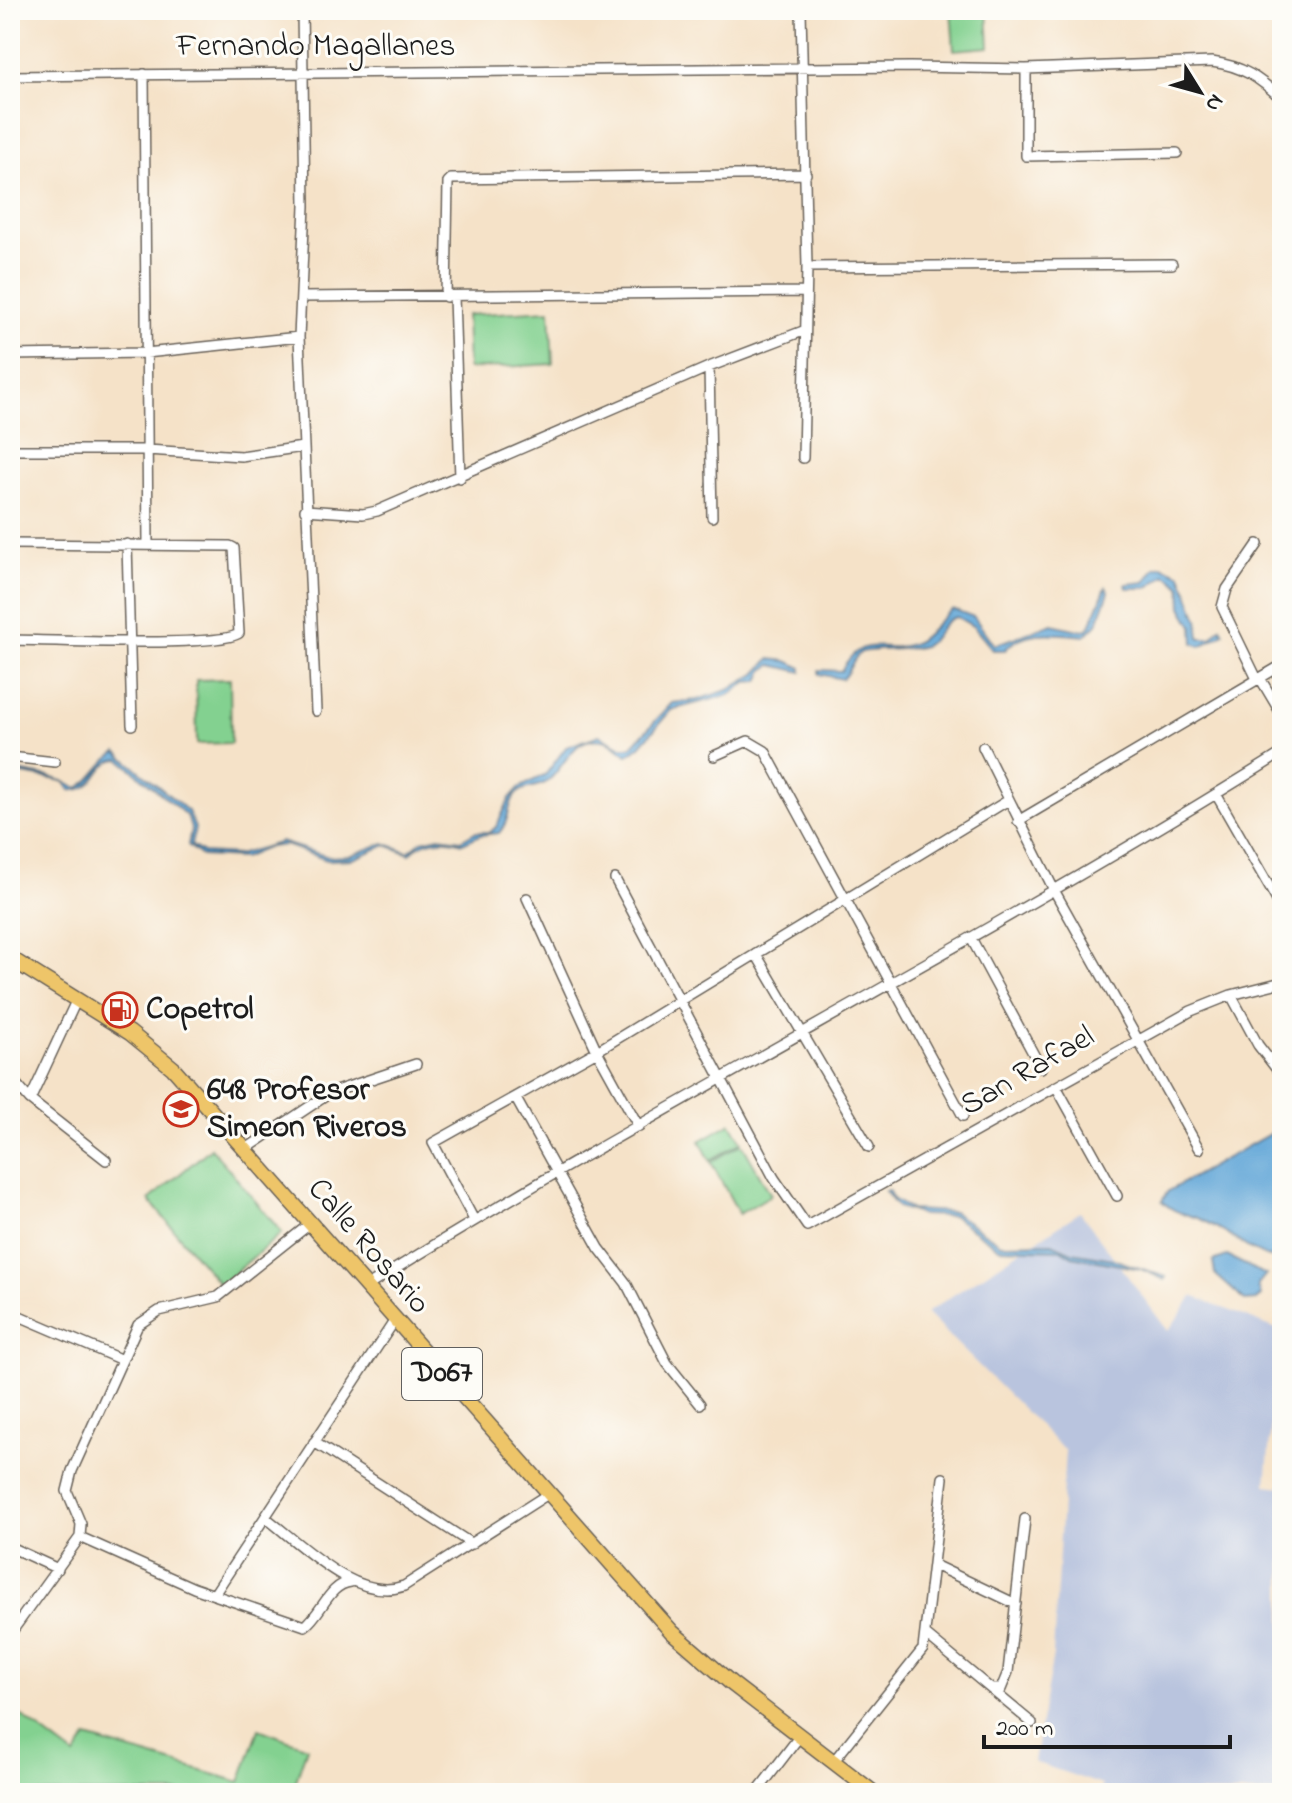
<svg xmlns="http://www.w3.org/2000/svg" width="1292" height="1803" font-family="'Indie Flower',sans-serif">
<style>
.industrial{fill:#b9c4de}
.green{fill:#83d190;stroke:#507656;stroke-width:2}
.water{fill:#64a7d8;stroke:#40627a;stroke-width:2}
.lines{fill:none;stroke-linecap:round;stroke-linejoin:round}
.street-casing{stroke:#686158;stroke-width:12}
.primary-casing{stroke:#686158;stroke-width:17}
.street{stroke:#fff;stroke-width:9}
.primary{stroke:#eec569;stroke-width:14}
.labels{text-anchor:middle;dominant-baseline:central;stroke-width:6;stroke-linejoin:round;paint-order:stroke}
.shield{fill:#fdfcf7;stroke:#605f5e;stroke-width:2}
.shield-label{font-size:30px;font-weight:bold;fill:#1c1c1c}
.street-label{font-size:32px;fill:#1c1c1c;stroke:#fdfcf7}
.poi-label{font-size:32px;font-weight:bold;fill:#1c1c1c;stroke:#fdfcf7;text-anchor:start}
</style>
<rect width="100%" height="100%" fill="#fdfcf7"/>
<filter id="ink" filterUnits="userSpaceOnUse"><feTurbulence type="fractalNoise" baseFrequency=".0125" numOctaves="2"/><feDisplacementMap in="SourceGraphic" scale="16" xChannelSelector="R" yChannelSelector="G"/><feConvolveMatrix kernelMatrix="1 2 1 2 8 2 1 2 1" color-interpolation-filters="sRGB"/></filter>
<filter id="wash" filterUnits="userSpaceOnUse"><feTurbulence type="fractalNoise" baseFrequency=".006" numOctaves="4" result="noise"/><feDisplacementMap in="SourceGraphic" scale="32" xChannelSelector="R" yChannelSelector="G"/><feGaussianBlur stdDeviation="1.8" result="paint"/><feColorMatrix in="noise" values="0 0 0 0 0 0 0 0 0 0 0 0 0 0 0 0 0 1.4 0 .05"/><feComposite in="paint" operator="in"/></filter>
<g filter="url(#wash)">
<rect width="100%" height="100%" fill="#f5e2c8"/>
<!-- industrial -->
<path class="industrial" d="M1080 1212 1168 1331 1193 1296 1279 1330 1266 1485 1282 1487V1793H1100L1102 1785 1034 1762 1053 1655 1065 1451 926 1313Z"/>
<!-- green -->
<path class="green" d="M951 10H987L989 47 954 50Z
M550 310 553 364 468 369 466 315Z
M230 679 231 743 197 744 196 680Z
M731 1123 742 1142 710 1160 700 1141Z
M742 1144 771 1195 739 1214 711 1162Z
M211 1148 282 1233 220 1285 149 1200Z
M10 1707 75 1756 87 1738 240 1782 259 1729 307 1747 292 1793H10Z"/>
<!-- water -->
<path class="water" d="M1162 566 1181 574 1198 619 1200 638H1211L1221 627 1224 633 1201 646 1194 643 1193 626 1182 607 1181 586 1166 575 1147 588H1127L1126 584 1145 582 1155 568Z
M1106 587 1109 592 1097 624 1085 636C1059 634 1024 627 1005 650H993L974 627 957 617C939 620 938 640 924 646 909 651 866 648 860 653 852 659 850 672 842 679L819 674V670L841 671C865 628 883 658 916 642 930 635 939 617 953 609L974 617 994 645 1052 624 1083 631 1089 628Z
M770 659 787 661 802 668V672L772 665 764 670 759 681 747 682 729 695 671 710 640 746 628 755C620 752 615 743 607 741 571 731 566 770 545 783 533 789 520 786 513 799 507 811 509 822 499 833L480 835 463 843C446 837 422 839 410 854L386 845 353 859 327 860 285 845 269 847 243 858 201 856 188 845 191 829 187 816 120 759C97 760 97 793 70 790L64 781 10 772V769C37 776 54 775 78 788 95 780 100 762 117 752L188 811 195 828 191 845 203 853 238 855 281 842 329 857 349 856 384 843 408 852 422 841 439 837 461 840 475 832H490L496 827 510 798 519 788 546 774 566 747 599 735 622 747H631L672 703 697 700 728 690 756 674Z
M1282 1127C1282 1155 1286 1238 1275 1259 1243 1250 1230 1232 1202 1220 1187 1213 1174 1214 1162 1201L1168 1191Z
M888 1190 893 1199 911 1210 953 1212 1001 1244 1052 1243 1072 1252 1113 1259 1166 1277 1165 1280 1141 1269 1072 1256 1062 1250 999 1248 953 1216 922 1215 897 1207 885 1191Z
M1227 1256 1266 1275 1258 1285 1261 1296 1256 1300 1245 1301 1215 1274 1213 1261Z"/>
</g>
<g filter="url(#ink)">
<g class="lines">
<defs>
<path id="street" d="M302 10 305 206 299 337 316 711
M801 10 807 267 803 458
M1026 69V156L1177 153
M144 74 148 545
M10 76 910 67 1026 69 1212 62C1243 66 1259 78 1282 99
M807 267 1172 264
M303 297 806 292
M446 297 448 182 451 179 806 174
M454 297 460 478
M10 355 146 353 299 337
M709 367 712 517
M10 450H147L241 456 303 447
M305 510 363 514 377 511 709 367 803 331
M10 544 230 546 234 548 239 633C225 648 43 640 10 640
M127 544 132 725
M1260 678 1282 715
M1257 679 1222 607 1227 589 1258 544
M983 747 1054 890 1199 1149
M714 756 748 741 765 751 963 1116
M10 757 55 762
M1216 794 1282 909
M1018 821 1282 665
M615 879 774 1178 807 1226 1191 1011 1231 995 1282 982
M527 898 597 1051 639 1127
M971 938 1041 1068
M756 954 869 1147
M1231 995 1258 1045 1282 1076
M10 1077 30 1100 106 1160
M1057 1088 1117 1196
M515 1097 599 1248 626 1283 667 1363 700 1404
M30 1100 77 999
M246 1149 330 1093 416 1064
M474 1220 433 1143 597 1051 1007 801
M366 1287C666 1100 983 941 1282 753
M10 1312 122 1360
M314 1442 472 1544
M265 1517C301 1544 356 1603 404 1586L548 1494
M80 1537 194 1588 305 1626C322 1613 329 1584 351 1582
M10 1547 58 1569
M934 1565 1016 1604
M215 1593 395 1320
M10 1634 80 1537 81 1524 67 1491 72 1471 138 1325 159 1311 218 1297 311 1223
M926 1635 1032 1723
M991 1689H1001L1008 1672 1025 1519
M833 1762 923 1649 943 1478
M756 1793 799 1737"/>
<path id="primary" d="M10 958 130 1033 173 1068 672 1632 731 1683 874 1793"/>
</defs>
<!-- street casing -->
<use href="#street" class="street-casing"/>
<!-- primary casing -->
<use href="#primary" class="primary-casing"/>
<!-- street -->
<use href="#street" class="street"/>
<!-- primary -->
<use href="#primary" class="primary"/>
</g>
</g>
<!-- icons -->
<defs>
<symbol id="fuel-ring" viewBox="-11 -11 22 22"><circle r="9.5" fill="#fdfcf7" stroke="#c8321e" stroke-width="1.5"/><path d="M-5.5-6h7V0h2V4h1.3V-2.5L3-4.5l.8-.8L6-3V5H2.5V1h-1V6h-7ZM-4.2-4.7v3.2H.2V-4.7Z" fill="#c8321e"/></symbol>
<symbol id="school-ring" viewBox="-11 -11 22 22"><circle r="9.5" fill="#fdfcf7" stroke="#c8321e" stroke-width="1.5"/><path d="M0-5L7-2L0 1L-7-2ZM-4 1L0 2.5L4 1V4Q0 6-4 4Z" fill="#c8321e"/></symbol>
</defs>
<g fill-rule="evenodd">
<use href="#fuel-ring" x="100" y="990" width="40" height="40"/>
<use href="#school-ring" x="161" y="1089" width="40" height="40"/>
</g>
<g class="labels">
<!-- shield labels -->
<rect class="shield" x="402" y="1348" width="80" height="52" rx="6"/>
<g class="shield-label">
<text x="442" y="1374">D067</text>
</g>
<!-- street labels -->
<g class="street-label">
<text x="316" y="47">Fernando Magallanes</text>
<text transform="translate(1028 1072) rotate(-30)">San Rafael</text>
<text transform="translate(368 1247) rotate(49)">Calle Rosario</text>
</g>
<!-- poi labels -->
<g class="poi-label">
<text x="146" y="1010">Copetrol</text>
<text x="207" y="1091">648 Profesor<tspan x="207" dy="37">Simeon Riveros</tspan></text>
</g>
</g>
<!-- margin -->
<rect width="1292" height="1803" fill="none" stroke="#fdfcf7" stroke-width="40"/>
<!-- north arrow -->
<g transform="translate(1200 92) rotate(127)" stroke="#fdfcf7" stroke-width="6" paint-order="stroke">
<path d="M0-6L14 30L0 20L-14 30Z" fill="#1c1c1c"/>
<text y="-12" font-size="22" font-weight="bold" text-anchor="middle" fill="#1c1c1c">N</text>
</g>
<!-- scale -->
<path d="M984 1735v12h246v-12" fill="none" stroke="#1c1c1c" stroke-width="4"/>
<text x="996" y="1735" font-size="24" fill="#1c1c1c" stroke="#fdfcf7" stroke-width="6" paint-order="stroke">200 m</text>
</svg>
